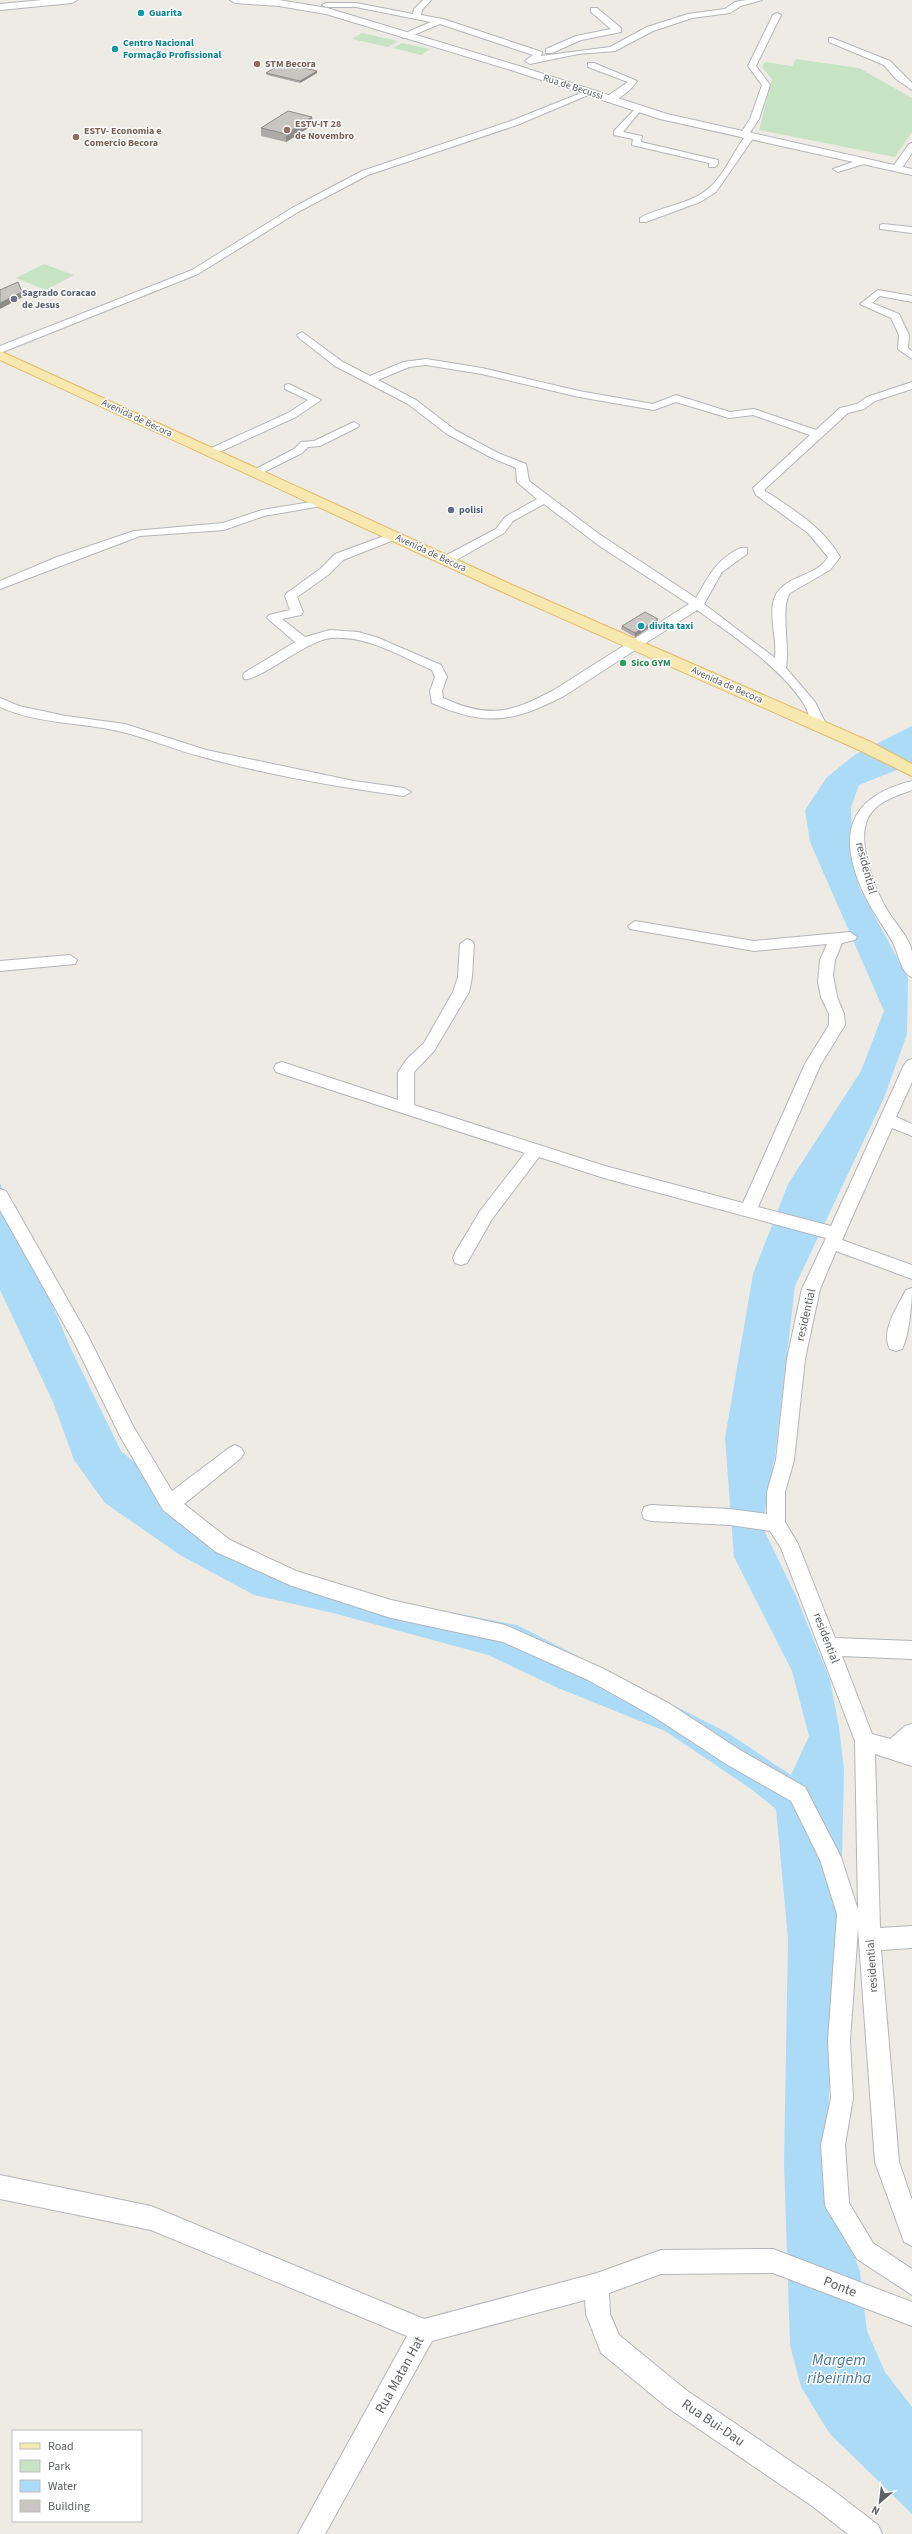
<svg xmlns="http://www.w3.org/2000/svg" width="912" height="2534" font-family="'Source Sans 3',sans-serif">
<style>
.green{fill:#c6e3c4}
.water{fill:#acdbf7}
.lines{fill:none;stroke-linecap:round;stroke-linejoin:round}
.minor-casing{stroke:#b2b5b9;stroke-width:2}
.tertiary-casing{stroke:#b2b5b9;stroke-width:2}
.primary-casing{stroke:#e4ba68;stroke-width:2}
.minor{fill:#fff;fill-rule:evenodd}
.tertiary{fill:#fff;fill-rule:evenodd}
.primary{fill:#f7e8b0;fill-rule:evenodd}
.wall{fill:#adaaa7}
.shaded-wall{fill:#8d8b88}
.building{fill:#c9c6c2;stroke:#8d8b88}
.culture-dot{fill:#0f9aa8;stroke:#fff;stroke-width:1.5}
.education-dot{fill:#8d6e63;stroke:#fff;stroke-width:1.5}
.worship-dot{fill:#6b7280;stroke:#fff;stroke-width:1.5}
.service-dot{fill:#5c6f8a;stroke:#fff;stroke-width:1.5}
.leisure-dot{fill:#2e9e5b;stroke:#fff;stroke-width:1.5}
.labels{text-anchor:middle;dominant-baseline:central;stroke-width:3;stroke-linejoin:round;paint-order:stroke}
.far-culture-label{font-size:10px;font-weight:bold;fill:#0d838f;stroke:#fff;text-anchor:start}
.far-education-label{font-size:10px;font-weight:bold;fill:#785e54;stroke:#fff;text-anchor:start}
.far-street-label{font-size:10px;fill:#5d6064;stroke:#fff}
.far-worship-label{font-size:10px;font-weight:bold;fill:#5b616d;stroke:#fff;text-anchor:start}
.far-service-label{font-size:10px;font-weight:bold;fill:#4e5e75;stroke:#fff;text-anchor:start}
.far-leisure-label{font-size:10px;font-weight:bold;fill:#27864d;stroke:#fff;text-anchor:start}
.street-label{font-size:12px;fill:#5d6064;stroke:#fff}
.near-street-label{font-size:14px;fill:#5d6064;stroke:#fff}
.near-water-label{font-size:16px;font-style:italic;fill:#47789f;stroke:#fff}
</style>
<rect width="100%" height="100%" fill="#eeebe5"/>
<!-- green -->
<path class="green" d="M362 33 398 41 388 47 352 39Z
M402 43 430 49 421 55 393 48Z
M796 59 859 68 912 98V132L895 157 759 130 772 79 762 67 765 62 792 66Z
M44 264 74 275 46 290 16 278Z"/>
<!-- water -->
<path class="water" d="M912 726V764L859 785 851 807 852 849 859 887 908 978 907 1034 884 1098 795 1286 775 1456 762 1526 796 1596 830 1680 839 1727 844 1770 840 1947 831 2035 827 2146 837 2206 860 2272 867 2331 885 2372 912 2407V2514L830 2434 801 2387 790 2345 784 2162 788 1939 776 1809 751 1789 665 1731 558 1688 488 1655 333 1613 254 1595 180 1555 105 1503 74 1460 53 1402 0 1290V1183L72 1351 121 1451 222 1537 256 1557 401 1607 460 1614 517 1625 728 1733 791 1775 809 1736 792 1671 734 1557 725 1438 753 1274 788 1184 861 1071 884 1011 810 842 805 810 827 777 856 754Z"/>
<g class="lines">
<defs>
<path id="minor" d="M423 0H431L422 10 421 15 443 19 542 52 541 56 610 47 647 27 688 14 725 9 735 2 746 0H762L741 6 730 13 692 18 653 31 615 51 578 54 530 64 525 61 533 55 440 24 406 38H403V34L431 22 356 7H326L322 5 326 3H356L413 14 414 9Z
M591 8H597L621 28V32L581 40 552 53H546V49L576 36 611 29 591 12Z
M777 13 781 15 756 66 770 85 759 119 749 134 754 137 716 192 700 202 646 222H640V218C661 206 689 205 708 189 724 176 732 154 744 138L739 136 750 119 762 85 748 66 773 15Z
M832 38 890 61 912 83V90L896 79 884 65 829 42V38Z
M588 63H594L637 81C632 89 617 103 606 101V97L628 82 588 67Z
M586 91 593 93 517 125 368 175 298 212 198 274 0 353V346L192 270 292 208 362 171 511 121Z
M638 106 642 109 623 132 642 136 641 142 718 160V164L715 167H709V163L632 145 633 139 614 135V131Z
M912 143V153L902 168 894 170 892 168 909 144Z
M864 158 869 161 867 163 838 172 833 169Z
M883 224 912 227V233L880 229V225Z
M878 290 912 296V302L880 296 872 303 899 314 909 335 908 348 912 351V359L898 349 899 335 891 318 860 304Z
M302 332 343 362 370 376 403 362 426 359 482 368 579 391 653 404 676 395 730 412 754 409 816 430 840 408 857 404 867 397 912 382V389L875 401 864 409 848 413 765 489V491C793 509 824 528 840 557L830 570 790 593C780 607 790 647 786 668L815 702 828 728 826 731H816C811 723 809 714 805 706 784 670 731 634 697 610L564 696C513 722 486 727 432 703L430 691 435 677 432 670C400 656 367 635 331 638 307 640 258 682 244 679L243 676 244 673 295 642 267 618 269 615 290 610 285 596 287 593 320 569 335 554 395 532 399 534V538L343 560 328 575 297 597 303 612 301 615 282 619 305 637 330 630 358 632 376 637 441 665 447 677 442 691 443 698C489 719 511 713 554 690L689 604 601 547 544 504 513 521 504 533 451 563H443V557L496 529 505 517 537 499 517 482 516 468 490 457 447 434 408 404 335 366 298 337 297 335ZM426 365 482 374 579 397 654 410 676 402 729 418 753 415 810 435 753 488 756 495 808 533 828 557C816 579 779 574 773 603 770 620 777 640 775 658L704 604 722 572 747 554V548C740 547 736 550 730 554 712 566 707 580 696 598L599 534 529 481 526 464 498 453 455 430 416 400 378 380 409 367Z
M289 384 321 400 296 417 215 454H207V450L288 413 308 400 285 389V385Z
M354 422 359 425 358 427 320 446 308 447 302 453 260 474 256 475 250 472 294 449 301 442 314 441Z
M323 500 329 503 327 505 264 516 224 530 140 536 0 589V581L57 557 134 531 223 523 262 510Z
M0 698 19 706 66 716 125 724 206 750 354 781 404 788 411 792 404 796C338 787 264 774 199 756 172 749 146 737 118 731 79 722 37 724 0 707Z
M912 781V790C899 795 881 800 872 812 852 835 875 891 889 913 896 924 910 939 912 952 912 960 912 969 912 977 901 974 898 951 892 941 883 925 872 911 864 894 837 836 847 797 912 781Z
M635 921 754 941 850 932 857 937 855 940 842 943 835 960 833 975 837 997 844 1014 845 1025 821 1064 758 1207 831 1226 904 1065 907 1061 912 1059V1082L896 1117 912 1124V1136L892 1128 842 1240 912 1265V1279L836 1251 820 1289 805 1359 794 1460 785 1492V1522L798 1544 835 1638 912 1641V1659L842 1656 872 1734 890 1739 905 1726 912 1724V1766L875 1754 880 1928 912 1926V1948L881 1950 899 2162 912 2200V2246L904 2242 875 2162 858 1928 850 2041 853 2098 845 2145 849 2203 873 2243 912 2269V2295L857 2259 825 2206 821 2145 831 2098 828 2041 837 1914 820 1860 791 1801 726 1764 656 1718 588 1680 503 1642 391 1618 292 1586 216 1552 163 1510 120 1436 74 1342 0 1210V1189L6 1191 87 1334 133 1426 172 1491 229 1448 235 1445 241 1448 244 1453 241 1458 184 1504 230 1540 296 1571 391 1600 505 1625 602 1668 670 1704 740 1750 805 1787 841 1857 858 1910 855 1741 781 1548 770 1531 730 1525 651 1521 644 1519 642 1513 644 1507 651 1505 730 1509 767 1514V1492L776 1460 787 1359 802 1289 826 1238 604 1178 539 1157 492 1219 467 1263 461 1265 455 1263 453 1258 455 1253 480 1211 525 1153 276 1072 274 1068 276 1064 282 1062 398 1100V1072L407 1059 424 1043 453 992 458 977 460 944 467 939 472 941 474 944 472 977 469 992 434 1051 414 1072V1105L605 1166 743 1203 805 1064 829 1025V1014L821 997 818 982 820 960 827 944 754 951 630 929 628 926Z
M70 955 77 960 75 964 0 971V961Z
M912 1288C912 1303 909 1337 902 1349L896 1351 890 1349C880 1331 898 1306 906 1290Z
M0 2175 151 2206 424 2319 597 2273 661 2250 773 2249 912 2302V2326L773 2273 661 2274 609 2293 610 2314 619 2335 686 2390 830 2488 878 2525 882 2534H848L812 2506 668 2408 601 2353 586 2314 585 2300 432 2341 325 2534H298L407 2336 151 2230 0 2199Z"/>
<path id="tertiary" d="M42 0H77L72 3 0 10V4Z
M230 0H279L327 8 519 66 667 114 912 169V175L660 119 511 70 326 14 279 6 235 3Z"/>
<path id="primary" d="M0 351 519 588 871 742 912 764V776L859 750 507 594 0 360Z"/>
</defs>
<!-- minor casing -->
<use href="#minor" class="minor-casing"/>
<!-- tertiary casing -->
<use href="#tertiary" class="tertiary-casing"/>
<!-- primary casing -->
<use href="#primary" class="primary-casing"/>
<!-- minor -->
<use href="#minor" class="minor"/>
<!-- tertiary -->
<use href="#tertiary" class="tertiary"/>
<!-- primary -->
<use href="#primary" class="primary"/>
</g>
<!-- wall -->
<path class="wall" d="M266 73H317L300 83 267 75Z
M312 117 313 125 286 142 261 136V128Z
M658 622 635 637 621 629 622 626Z"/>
<!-- shaded-wall -->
<path class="shaded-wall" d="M317 71V73L300 83V81Z
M312 117 313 125 286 142V134Z
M22 292 23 297 0 309V303Z
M658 619V622L635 637V633Z"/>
<!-- building -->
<path class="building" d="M283 63 317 71 300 81 266 73Z
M288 111 312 117 286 134 261 128Z
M18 282 22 292 0 303V290Z
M645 612 658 619 635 633 622 626Z"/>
<!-- markers -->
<g class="culture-dot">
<circle cx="141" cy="13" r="4"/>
<circle cx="115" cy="49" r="4"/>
<circle cx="641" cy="626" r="4"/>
</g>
<g class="education-dot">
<circle cx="257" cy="64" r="4"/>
<circle cx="287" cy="130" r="4"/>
<circle cx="76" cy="137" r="4"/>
</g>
<circle class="worship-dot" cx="14" cy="299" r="4"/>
<circle class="service-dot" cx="451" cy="510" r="4"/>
<circle class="leisure-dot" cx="623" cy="663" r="4"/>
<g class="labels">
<!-- far-culture labels -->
<g class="far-culture-label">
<text x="149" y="13">Guarita</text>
<text x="123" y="43">Centro Nacional<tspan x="123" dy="12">Formação Profissional</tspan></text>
<text x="649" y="626">divita taxi</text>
</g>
<!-- far-education labels -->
<g class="far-education-label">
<text x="265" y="64">STM Becora</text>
<text x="295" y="124">ESTV-IT 28<tspan x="295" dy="12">de Novembro</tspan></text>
<text x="84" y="131">ESTV- Economia e<tspan x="84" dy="12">Comercio Becora</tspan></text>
</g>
<!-- far-street labels -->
<g class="far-street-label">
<text transform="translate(573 87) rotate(18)">Rua de Becussi</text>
<text transform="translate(137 418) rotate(25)">Avenida de Becora</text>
<text transform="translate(431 553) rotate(25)">Avenida de Becora</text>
<text transform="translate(727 685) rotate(24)">Avenida de Becora</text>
</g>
<!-- far-worship labels -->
<g class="far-worship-label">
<text x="22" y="293">Sagrado Coracao<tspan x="22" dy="12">de Jesus</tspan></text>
</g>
<!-- far-service labels -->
<g class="far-service-label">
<text x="459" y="510">polisi</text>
</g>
<!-- far-leisure labels -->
<g class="far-leisure-label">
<text x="631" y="663">Sico GYM</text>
</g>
<!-- street labels -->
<g class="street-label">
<text transform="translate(866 868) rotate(75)">residential</text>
<text transform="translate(806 1315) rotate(-77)">residential</text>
<text transform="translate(826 1638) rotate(69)">residential</text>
<text transform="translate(872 1966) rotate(-94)">residential</text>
</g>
<!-- near-street labels -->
<g class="near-street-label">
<text transform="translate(840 2287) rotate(21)">Ponte</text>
<text transform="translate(400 2375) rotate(-61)">Rua Matan Hat</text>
<text transform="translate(713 2423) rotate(34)">Rua Bui-Dau</text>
</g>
<!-- near-water labels -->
<g class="near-water-label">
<text x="839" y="2360">Margem<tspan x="839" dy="18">ribeirinha</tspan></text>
</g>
</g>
<!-- legend -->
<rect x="12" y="2430" width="130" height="92" fill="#ffffff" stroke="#bebfc1"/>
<rect x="20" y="2443" width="20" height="6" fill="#f7e8b0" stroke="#bebfc1"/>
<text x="48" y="2450" font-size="12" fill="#5d6064">Road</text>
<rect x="20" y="2460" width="20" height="12" fill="#c6e3c4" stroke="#bebfc1"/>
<text x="48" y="2470" font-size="12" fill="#5d6064">Park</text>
<rect x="20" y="2480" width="20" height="12" fill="#acdbf7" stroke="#bebfc1"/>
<text x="48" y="2490" font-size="12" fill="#5d6064">Water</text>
<rect x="20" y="2500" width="20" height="12" fill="#c9c6c2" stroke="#bebfc1"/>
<text x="48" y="2510" font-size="12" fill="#5d6064">Building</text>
<!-- north arrow -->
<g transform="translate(880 2502) rotate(208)" stroke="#ffffff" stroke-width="3" paint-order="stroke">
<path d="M0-3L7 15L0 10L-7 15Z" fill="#5d6064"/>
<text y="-6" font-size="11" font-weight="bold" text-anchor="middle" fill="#5d6064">N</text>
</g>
</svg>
